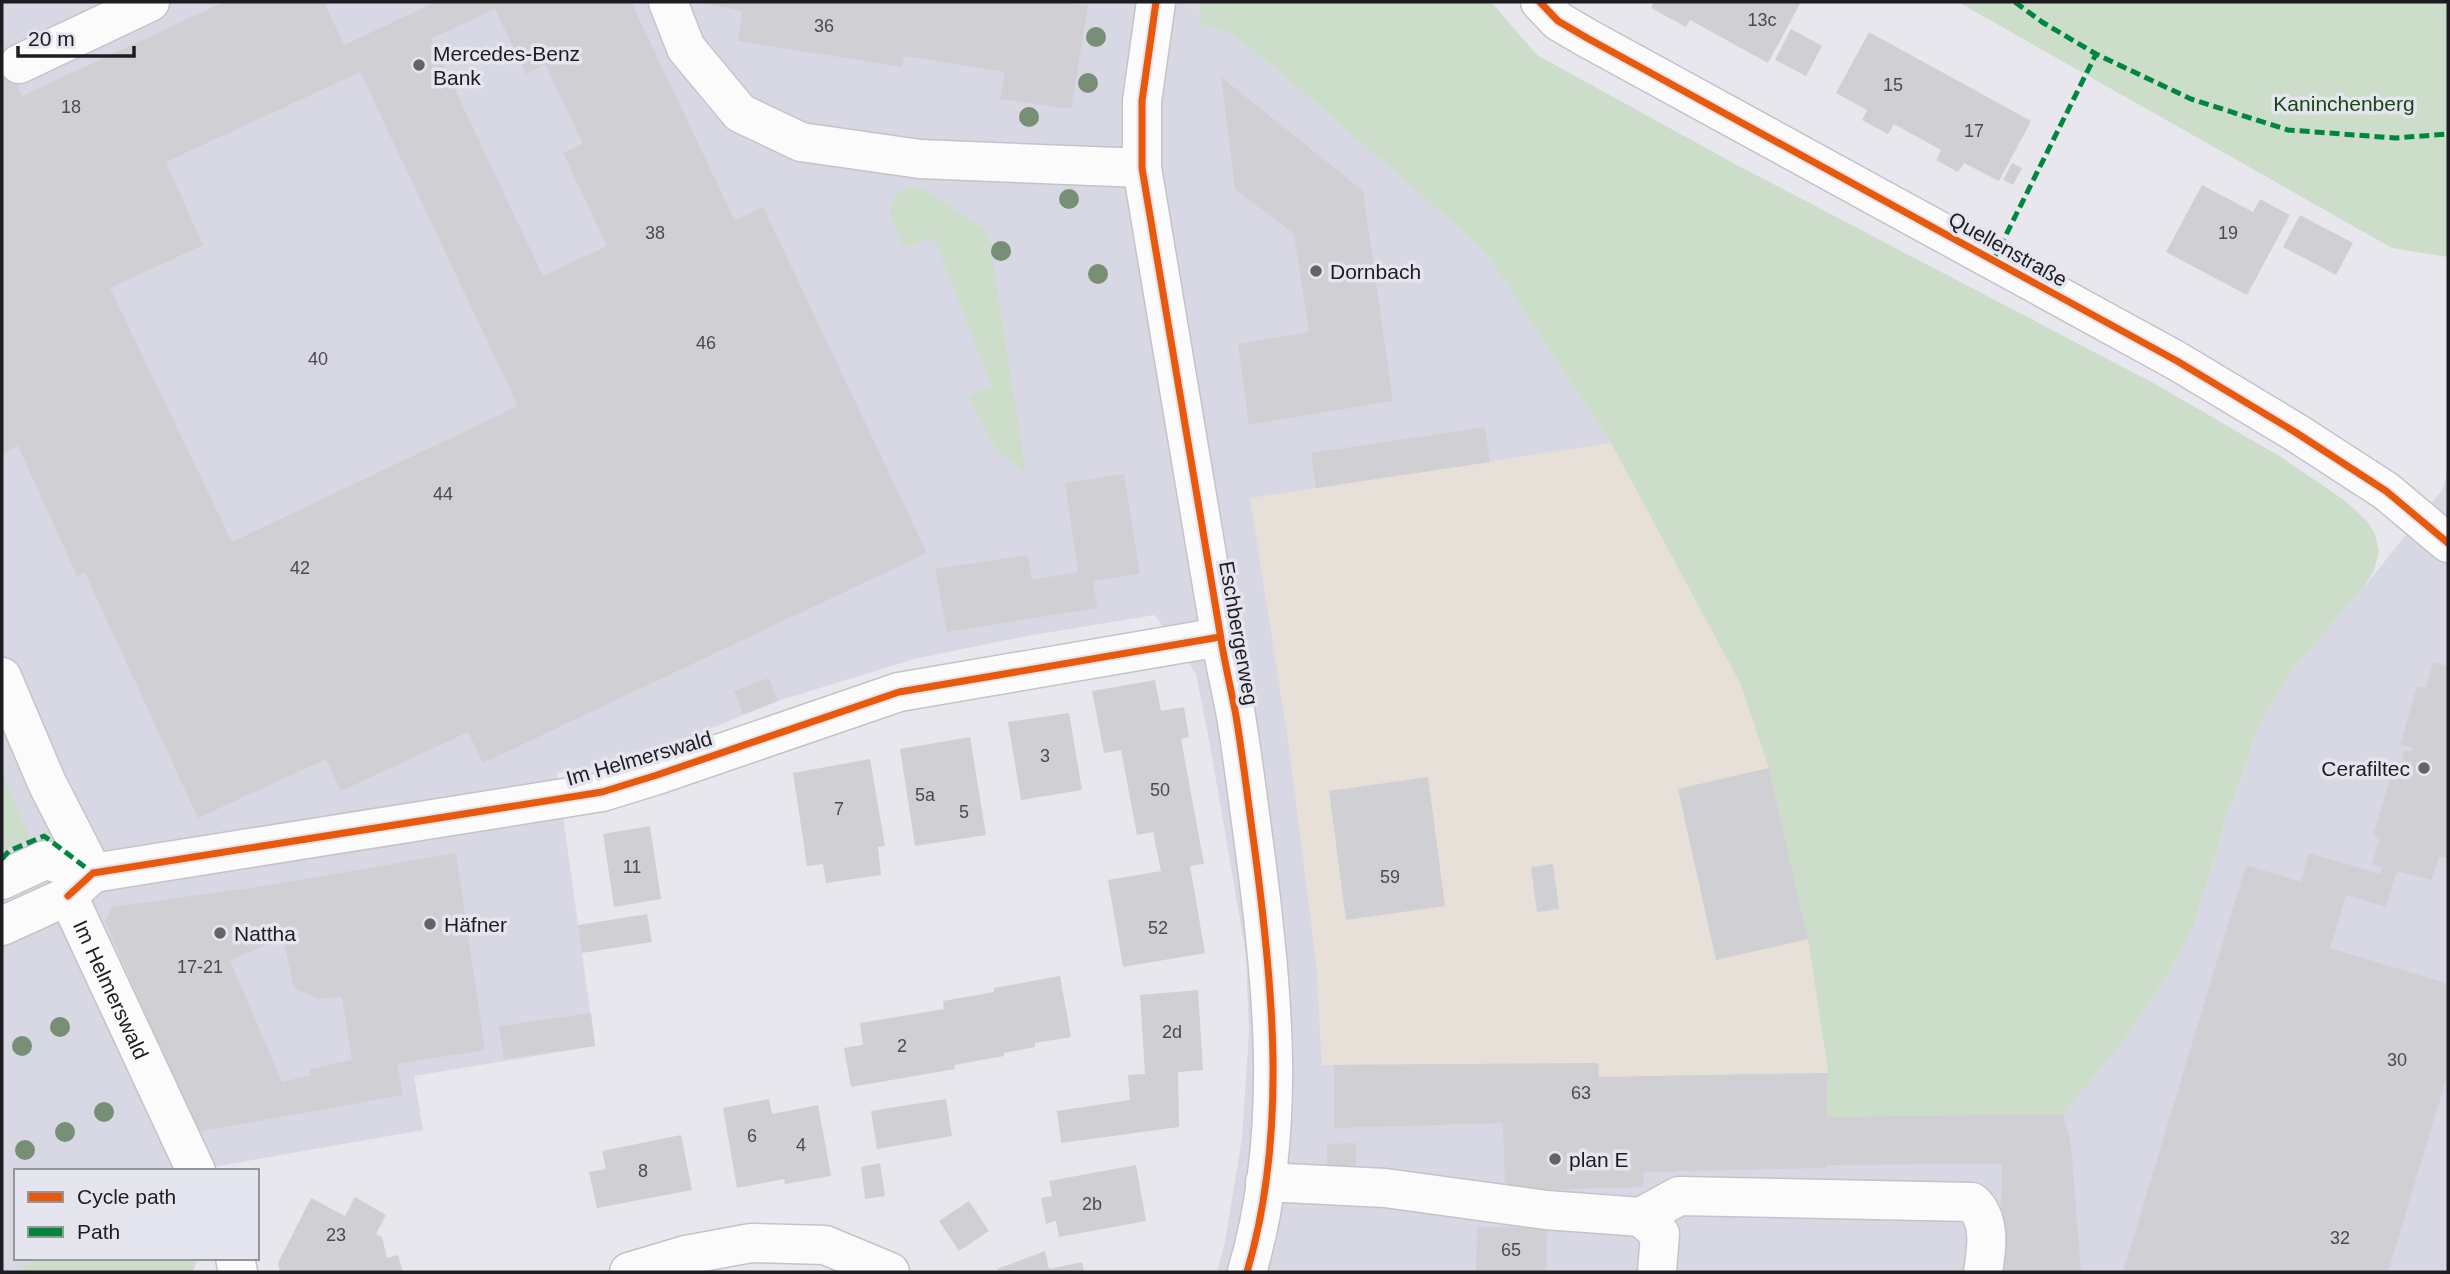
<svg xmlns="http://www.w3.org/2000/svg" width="2450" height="1274" font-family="Arial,sans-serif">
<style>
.built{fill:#d8d8e4}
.industrial{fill:#e6e0d8}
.green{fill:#ccdeca}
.building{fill:#cfcfd4;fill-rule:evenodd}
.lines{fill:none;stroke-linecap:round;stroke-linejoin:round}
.minor-casing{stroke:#c4c3c8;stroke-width:41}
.minor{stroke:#fbfbfc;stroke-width:38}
.quiet{stroke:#00873e;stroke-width:5;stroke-dasharray:10 5;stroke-linecap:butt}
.cycleway-casing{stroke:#e5e5ef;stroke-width:11}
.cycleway{stroke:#e8590c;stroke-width:7}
.tree{fill:#778f75}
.poi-dot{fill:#646468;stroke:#e5e5ef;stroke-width:2.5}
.labels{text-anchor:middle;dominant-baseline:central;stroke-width:7;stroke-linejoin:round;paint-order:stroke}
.number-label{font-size:18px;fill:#4a4a4f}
.poi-label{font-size:21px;fill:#1d1d21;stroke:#e5e5ef;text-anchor:start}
.park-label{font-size:21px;fill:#1b4712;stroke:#e5e5ef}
.street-label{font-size:21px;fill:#1d1d21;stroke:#e5e5ef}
</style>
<rect width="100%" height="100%" fill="#e7e7ed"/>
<!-- built -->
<path class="built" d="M2 2H1201L1198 24 1228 32 1274 67 1451 221 1488 256 1611 443 1828 1073 1827 1117 2063 1114 2121 1044 2169 973 2194 925 2224 825 2259 724 2294 667 2364 587 2442 490 2448 472V1272H1217L1225 1242 1242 1138 1249 1034 1246 955 1212 756 1196 674 1155 615 1027 636 914 659 778 701 634 760 557 773 595 1046 414 1076 423 1130 190 1171H16V1258H37L14 1272H2Z"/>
<!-- industrial -->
<path class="industrial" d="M1611 443 1741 685 1769 768 1808 939 1828 1073 1599 1077 1598 1063 1322 1065 1316 962 1289 747 1250 498Z"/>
<!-- green -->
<path class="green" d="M1201 2H1491L1537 55 1735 164 2155 384 2281 457 2344 500 2366 520 2375 534 2379 552 2374 570 2364 587 2294 667 2259 724 2224 825 2194 925 2169 973 2121 1044 2063 1114 1826 1117 1828 1072 1808 939 1769 768 1741 685 1611 443 1488 256 1451 221 1274 67 1228 32 1198 24Z
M1958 2H2448V257L2392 248Z
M907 187 923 189 988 231 1026 474 997 450 968 396 992 386 934 238 903 247C893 220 878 206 907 187Z
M2 774 30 838 2 851Z
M37 1258H198L193 1272H14Z"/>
<!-- building -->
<path class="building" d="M224 2H324L344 45 436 2H631L735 221 763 207 927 553 483 763 468 732 341 791 326 759 198 818 85 573 77 576 18 446 2 454V53L22 96ZM495 9 526 74 545 64 583 144 563 153 607 246 543 276 431 39ZM360 72 518 406 232 542 110 288 203 245 166 162Z
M698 2H1062L1088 6 1071 109 1000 99 1005 72 904 56 902 67 738 41 742 11Z
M1654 2H1801L1768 63 1690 20 1686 27 1651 8Z
M1791 29 1822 46 1806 76 1775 60Z
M1869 32 2031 121 1999 181 1964 163 1958 172 1936 160 1941 150 1894 124 1888 134 1862 120 1867 110 1836 93Z
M1221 77 1363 191 1393 401 1249 425 1238 344 1309 332 1294 234 1235 189Z
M2012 163 2022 168 2013 185 2003 180Z
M2202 185 2253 212 2260 199 2290 215 2247 295 2166 252Z
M2300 215 2353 243 2336 275 2283 247Z
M1485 427 1490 462 1316 488 1311 453Z
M1124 474 1140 574 1093 581 1097 608 947 632 935 569 1028 555 1032 580 1078 572 1065 483Z
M2433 662 2448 666 2447 858 2439 856 2432 880 2397 871 2386 907 2346 895 2330 948 2448 984V1073L2388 1272H2123L2246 865 2301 882 2309 853 2380 874 2383 867 2372 864 2380 838 2373 835 2391 776 2404 779 2405 775 2398 774 2404 750 2411 752 2413 748 2400 745 2417 686 2426 688Z
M769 678 778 701 743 714 734 691Z
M1155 680 1161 711 1184 707 1189 737 1181 739 1204 864 1190 866 1205 953 1123 967 1108 880 1161 871 1153 832 1137 835 1121 750 1104 753 1092 691Z
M1069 713 1082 790 1021 800 1008 722Z
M970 737 986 835 915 846 900 749Z
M870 759 885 846 878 847 881 875 826 883 823 864 807 866 793 773Z
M1769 768 1808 939 1716 960 1678 789Z
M1428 777 1445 906 1346 920 1329 791Z
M650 826 661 899 614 907 603 834Z
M456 853 485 1050 397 1064 403 1095 196 1132 105 921 112 907 264 886ZM283 938 294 988 319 999 342 997 352 1060 310 1069 311 1075 282 1082 230 960Z
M1553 864 1559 909 1537 912 1531 867Z
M647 914 652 942 582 953 578 925Z
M1060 976 1071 1037 1035 1043V1047L1004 1053V1056L954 1065 955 1069 851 1087 844 1048 863 1045 860 1023 944 1009 943 1001 994 992V988Z
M1198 990 1203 1070 1178 1072 1179 1127 1061 1143 1057 1111 1130 1100 1128 1075 1145 1074 1140 995Z
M591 1013 595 1046 504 1059 499 1026Z
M1598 1063 1599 1077 1828 1073 1826 1117 2063 1114 2071 1145 2081 1272H2000L2002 1164 1827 1165 1826 1168 1644 1172 1643 1187 1505 1191 1503 1123 1334 1128V1065Z
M769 1099 772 1114 818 1105 831 1176 785 1184 784 1179 737 1188 723 1108Z
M946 1099 952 1136 877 1149 871 1111Z
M681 1135 692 1190 597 1208 589 1172 606 1169 602 1151Z
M1356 1143V1170L1327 1171V1144Z
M880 1163 885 1196 865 1199 861 1167Z
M1136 1165 1146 1221 1059 1237 1056 1221 1046 1224 1041 1198 1052 1196 1049 1181Z
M355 1197 386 1215 376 1234 382 1237 387 1258 398 1255 403 1272H280L278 1263 311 1198 345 1216Z
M969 1201 989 1231 959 1251 939 1221Z
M1477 1227 1547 1228 1546 1272H1476Z
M1045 1251 1049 1269 1082 1262 1084 1272H999L997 1269Z"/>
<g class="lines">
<defs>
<g id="minor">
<path d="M668 2 686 48 740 113 801 142 920 159 1142 168"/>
<path d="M1156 2 1142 101V168C1168 323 1194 478 1220 633 1224 661 1231 688 1236 716 1243 758 1248 801 1254 844 1273 985 1288 1133 1247 1272"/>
<path d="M1540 2 1558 21 1587 38 2177 361 2295 432 2386 491 2448 543"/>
<path d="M19 64 150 2"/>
<path d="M2 677 47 783 93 873"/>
<path d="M2 880 45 860 93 873"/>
<path id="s1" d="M68 896 196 1171"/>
<path d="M2 926 68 896 93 873 602 792 657 775 899 692 1220 637"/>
<path d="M1265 1182 1385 1188 1546 1210 1641 1217 1679 1196 1972 1202C1991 1219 1987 1248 1983 1272"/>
<path d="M1641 1217 1660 1234 1657 1272"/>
<path d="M235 1258 238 1272"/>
<path d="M629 1272 686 1255 751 1243 825 1245 890 1272"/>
</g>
</defs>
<!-- minor casing -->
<use href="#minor" class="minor-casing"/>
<!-- minor -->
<use href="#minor" class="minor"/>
<!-- quiet -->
<path class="quiet" d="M2015 2 2042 22 2096 54 2191 99 2288 130 2396 138 2448 134
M1993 261 2096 54
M2 859 9 851 44 836 93 873"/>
<defs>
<path id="cycleway" d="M1156 2 1142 101V168C1168 323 1194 478 1220 633 1224 661 1231 688 1236 716 1243 758 1248 801 1254 844 1273 985 1288 1133 1247 1272
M1540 2 1558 21 1587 38 2177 361 2295 432 2386 491 2448 543
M68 896 93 873 602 792 657 775 899 692 1220 637"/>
</defs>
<!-- cycleway casing -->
<use href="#cycleway" class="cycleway-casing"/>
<!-- cycleway -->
<use href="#cycleway" class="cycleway"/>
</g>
<!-- trees -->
<g class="tree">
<circle cx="1096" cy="37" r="10"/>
<circle cx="1088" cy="83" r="10"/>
<circle cx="1029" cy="117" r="10"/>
<circle cx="1069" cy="199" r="10"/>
<circle cx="1001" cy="251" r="10"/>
<circle cx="1098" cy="274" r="10"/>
<circle cx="60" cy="1027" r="10"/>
<circle cx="22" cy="1046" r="10"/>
<circle cx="104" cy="1112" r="10"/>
<circle cx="65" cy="1132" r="10"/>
<circle cx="25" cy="1150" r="10"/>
</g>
<!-- markers -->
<g class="poi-dot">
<circle cx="419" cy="65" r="7"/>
<circle cx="1316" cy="271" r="7"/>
<circle cx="2424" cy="768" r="7"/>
<circle cx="430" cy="924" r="7"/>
<circle cx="220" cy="933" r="7"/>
<circle cx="1555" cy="1159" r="7"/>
</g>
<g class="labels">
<!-- number labels -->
<g class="number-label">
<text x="1762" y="20">13c</text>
<text x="824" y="26">36</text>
<text x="1893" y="85">15</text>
<text x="71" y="107">18</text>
<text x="1974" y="131">17</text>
<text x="655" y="233">38</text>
<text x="2228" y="233">19</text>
<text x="706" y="343">46</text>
<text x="318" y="359">40</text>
<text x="443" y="494">44</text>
<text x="300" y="568">42</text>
<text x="1045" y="756">3</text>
<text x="1160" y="790">50</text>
<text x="925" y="795">5a</text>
<text x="839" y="809">7</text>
<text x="964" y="812">5</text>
<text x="632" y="867">11</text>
<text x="1390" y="877">59</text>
<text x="1158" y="928">52</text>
<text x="200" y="967">17-21</text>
<text x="1172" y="1032">2d</text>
<text x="902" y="1046">2</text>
<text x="2397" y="1060">30</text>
<text x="1581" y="1093">63</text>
<text x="752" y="1136">6</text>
<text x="801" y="1145">4</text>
<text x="643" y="1171">8</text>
<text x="1092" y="1204">2b</text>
<text x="336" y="1235">23</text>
<text x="2340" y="1238">32</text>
<text x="1511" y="1250">65</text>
</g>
<!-- poi labels -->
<g class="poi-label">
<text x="433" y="53">Mercedes-Benz<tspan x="433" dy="24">Bank</tspan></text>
<text x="1330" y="271">Dornbach</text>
<text x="2410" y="768" text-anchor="end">Cerafiltec</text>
<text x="444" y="924">Häfner</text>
<text x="234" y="933">Nattha</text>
<text x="1569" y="1159">plan E</text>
</g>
<!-- park labels -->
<g class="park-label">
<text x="2344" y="103">Kaninchenberg</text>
</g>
<!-- street labels -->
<g class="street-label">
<text transform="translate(2008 249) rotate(29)">Quellenstraße</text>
<text transform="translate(1239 633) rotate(80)">Eschbergerweg</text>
<text transform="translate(639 758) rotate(-16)">Im Helmerswald</text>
<text stroke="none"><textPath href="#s1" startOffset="103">Im Helmerswald</textPath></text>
</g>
</g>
<!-- border -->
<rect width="2450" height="1274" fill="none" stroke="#1d1d21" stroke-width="7"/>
<!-- legend -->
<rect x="14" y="1169" width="245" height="91" fill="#e5e5ef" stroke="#95959d" stroke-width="2"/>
<rect x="28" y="1192" width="35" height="10" fill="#e8590c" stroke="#95959d" stroke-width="2"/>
<text x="77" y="1204" font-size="21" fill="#1d1d21">Cycle path</text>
<rect x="28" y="1227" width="35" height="10" fill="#00873e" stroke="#95959d" stroke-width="2"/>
<text x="77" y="1239" font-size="21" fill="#1d1d21">Path</text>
<!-- scale -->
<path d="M18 46v10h116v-10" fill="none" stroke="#1d1d21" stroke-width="3.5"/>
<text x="28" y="46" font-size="21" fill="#1d1d21" stroke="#e5e5ef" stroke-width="5" paint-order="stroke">20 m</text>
</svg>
